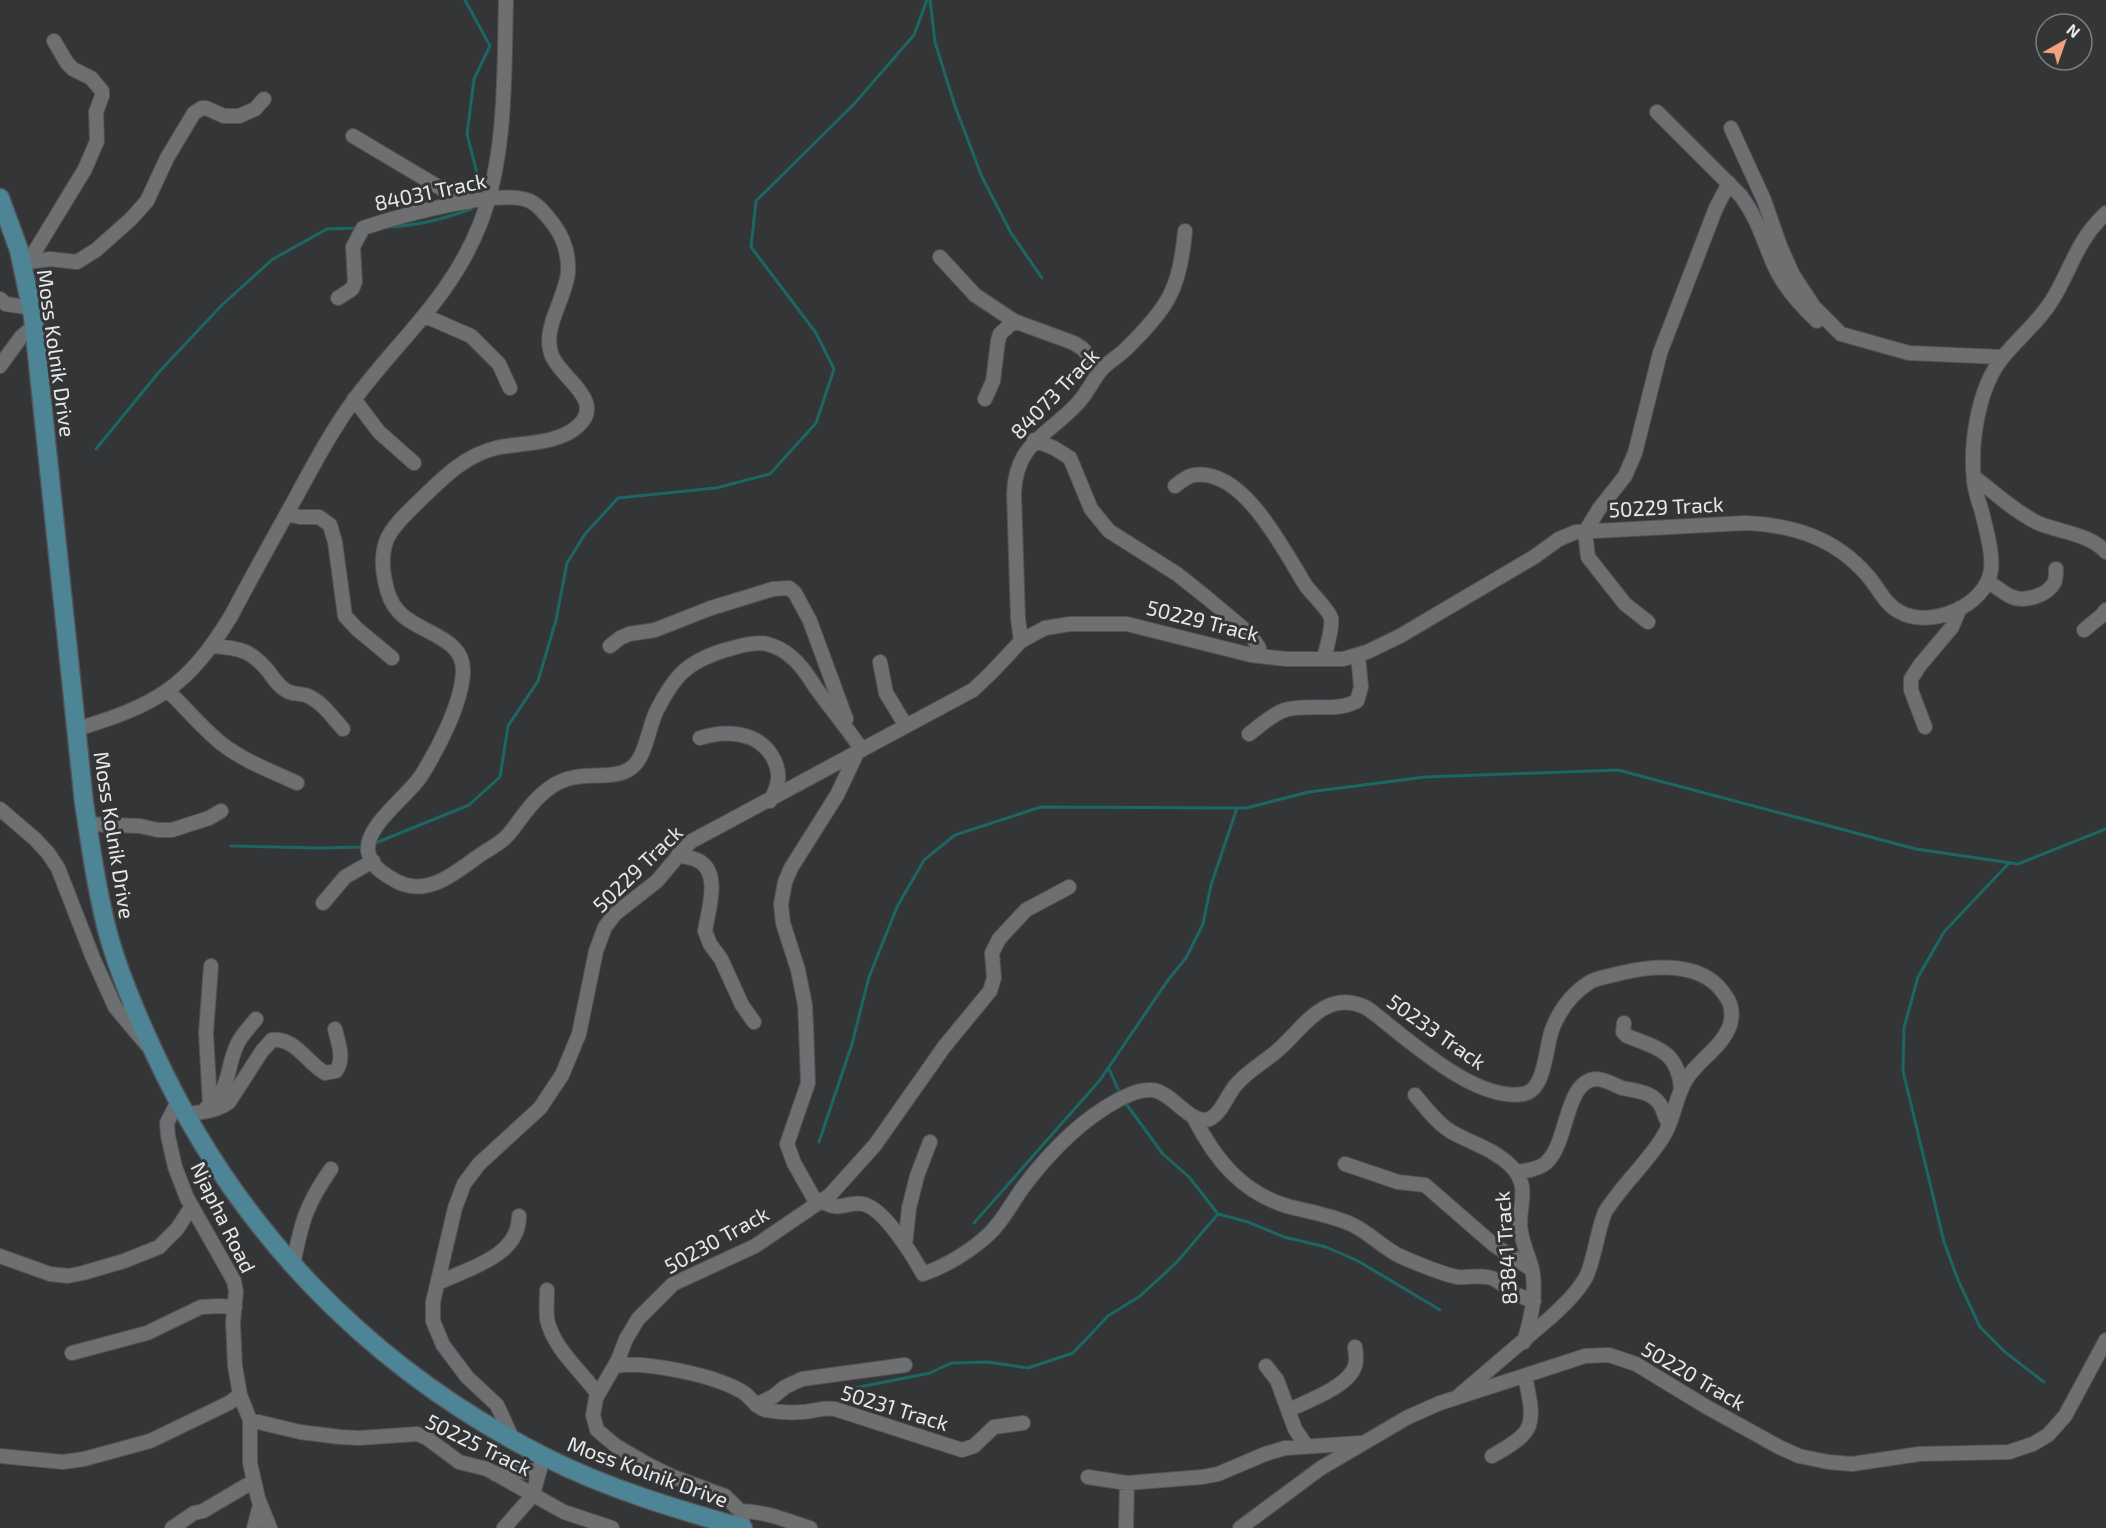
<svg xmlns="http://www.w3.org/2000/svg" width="2106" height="1528" font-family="'Exo 2',sans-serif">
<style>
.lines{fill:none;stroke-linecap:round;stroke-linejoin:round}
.stream{stroke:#1c6664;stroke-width:3}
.minor-casing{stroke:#505254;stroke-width:16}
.major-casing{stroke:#505254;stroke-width:21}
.minor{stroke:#6d6f71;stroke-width:14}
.major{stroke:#4d8596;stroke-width:18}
.labels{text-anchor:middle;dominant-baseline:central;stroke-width:6;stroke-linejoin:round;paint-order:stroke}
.street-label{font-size:21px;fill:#e8e9ea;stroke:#343537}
</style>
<rect width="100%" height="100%" fill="#343537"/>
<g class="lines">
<!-- stream -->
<path class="stream" d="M465 0 490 46 474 79 467 134 478 177 473 193
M930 0 935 42 955 106 982 177 1011 233 1042 278
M387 227C416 226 444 219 471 209
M96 449 159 372 222 305 273 259 327 229 357 228
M373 844 469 805 500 777 508 726 538 681 556 620 567 563 585 534 618 498 716 488 770 474 816 423 834 369 816 333 751 247 756 201 854 104 914 35 927 0
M231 846 319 848 364 847
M2009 863 1944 932 1918 977 1904 1028 1903 1071 1944 1242 1958 1280 1980 1327 2005 1352 2044 1382
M1109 1069 1121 1096
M1124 1101 1163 1154 1189 1177 1218 1214 1248 1222 1284 1237 1326 1247 1358 1261 1440 1310
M819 1142 852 1044 869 977 897 907 924 860 955 835 1041 807 1246 808 1309 792 1425 777 1618 770 1916 849 2018 864 2106 829
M974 1223 1100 1080 1168 980 1186 958 1203 924 1211 885 1237 808
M844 1390 930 1373 951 1363 988 1362 1028 1368 1073 1353 1108 1316 1140 1296 1176 1263 1218 1214"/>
<defs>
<path id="minor" d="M1657 112 1741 196C1758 219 1763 240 1774 265 1783 286 1800 305 1817 321
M1731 128 1764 200 1780 246 1793 275 1814 307 1841 334 1909 353 2002 357
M353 136 447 192 464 196 468 202
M940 257 975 295 1014 321 1074 343 1083 349 1101 370
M29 261 85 169 97 141 96 112 102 96V91L91 78 73 69 67 63 54 41
M22 263 50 259 77 262 96 250 131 219 147 201 167 158 194 113 202 108H206L224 116H239L255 109 264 99
M338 298 352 289 355 282 353 247 363 228C396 217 501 187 530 201 540 206 548 217 554 225 565 240 569 255 568 273 565 300 541 329 552 356 561 378 606 401 578 426 557 445 522 442 496 448 462 456 439 482 414 506 404 516 393 526 387 539 382 552 382 568 385 581 387 592 391 604 399 612 419 634 465 636 463 673 461 705 438 749 421 776 407 797 365 826 368 851 371 867 384 874 396 881 428 898 456 872 480 855 489 849 501 843 508 835 523 817 533 798 554 785 579 769 609 781 628 770 646 761 648 727 657 710 675 675 687 662 725 650 738 647 753 641 767 644 775 646 783 650 789 655 801 664 808 676 816 688 831 709 848 729 862 750
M0 299 6 304 31 308
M425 316 471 336 499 364 510 388
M0 366 21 337 34 326
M354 399 379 432 414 463
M985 399 993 381 998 341 1000 334 1014 321
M1034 440 1054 448 1070 458 1091 509 1109 531 1177 574 1206 597 1250 634 1259 648V656
M1974 477C1994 492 2015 512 2038 523 2059 532 2090 534 2106 552
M1175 486C1180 482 1187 476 1194 475 1244 468 1284 551 1306 586 1312 594 1329 610 1331 618 1333 630 1326 647 1324 659
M287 514 300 517H319L330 525 335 542 345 616 357 629 392 658
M1988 581C1995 586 2003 593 2012 597 2024 602 2047 596 2054 583 2056 579 2056 574 2056 569
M1648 622 1625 604 1588 557 1585 532 1599 509 1625 476 1635 453 1660 353 1716 208 1729 183
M2084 630 2101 616 2106 610
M1021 641 1018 619 1014 493C1016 443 1047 436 1077 404 1087 394 1092 381 1101 370 1109 361 1121 355 1129 346 1169 306 1180 288 1185 231
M213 646C240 648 251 650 269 672 273 678 278 685 284 689 292 696 302 692 310 697 324 704 333 718 343 729
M610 646 620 638 629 634 655 630 711 608 773 589 789 588 795 593 810 621 846 719
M880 662 886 693 906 726
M168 691C186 708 202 728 222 744 244 761 271 771 297 783
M1925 727 1911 690V679L1920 665 1952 627 1960 608
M77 729C156 705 187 688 231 616 252 576 274 537 296 497 314 464 332 430 354 400 399 339 451 298 480 224 507 156 504 72 506 0
M1249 734C1260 726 1272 714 1285 710 1308 703 1335 713 1357 701L1361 687 1358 655
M700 738C725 730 757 731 772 756 782 773 779 785 770 801
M0 809 35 839 48 853 58 868 93 958 115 1007 147 1045
M87 824 140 826 158 830H172L209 818 221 811
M678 855C684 857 691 857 697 860 722 871 708 911 705 931L710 944 721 959 742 1005 754 1022
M323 903 345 877 373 861
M1624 1023 1623 1032 1627 1036C1657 1048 1678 1051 1681 1088
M1415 1095C1425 1107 1437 1123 1450 1131 1470 1143 1492 1148 1510 1165 1530 1185 1520 1200 1520 1225 1521 1241 1528 1254 1532 1269 1537 1294 1531 1318 1524 1342
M178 1101 167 1123 168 1136 175 1167 187 1198 234 1281 236 1291 233 1323 235 1366 240 1395 250 1420V1463L258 1498 270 1528
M210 1105 206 1033 211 966
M207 1107C232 1087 225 1073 236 1047 240 1036 249 1028 256 1019
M185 1114C201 1112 216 1112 229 1102L262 1051 272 1040C295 1037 307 1063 325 1073L336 1071C345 1058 338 1043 335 1029
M1194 1118C1215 1159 1241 1192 1287 1206 1309 1212 1332 1215 1353 1225 1371 1234 1384 1249 1402 1257 1416 1263 1444 1275 1458 1277 1469 1278 1483 1274 1494 1279 1502 1283 1509 1290 1517 1295 1522 1297 1528 1299 1534 1301
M1345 1164 1398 1182 1425 1185 1494 1245 1531 1269
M1516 1172C1525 1171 1535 1170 1543 1165 1569 1149 1563 1081 1596 1079 1605 1079 1614 1085 1622 1088 1637 1091 1655 1092 1662 1108 1664 1114 1666 1119 1669 1125
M823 1201C837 1213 847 1201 863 1204 884 1208 913 1256 923 1274 946 1266 971 1251 989 1234 1004 1220 1012 1202 1024 1186 1049 1153 1081 1120 1118 1100 1128 1095 1140 1089 1152 1090 1173 1091 1195 1133 1214 1116 1223 1109 1227 1096 1235 1086 1246 1072 1263 1063 1277 1051 1303 1029 1325 987 1367 1008 1405 1036 1473 1102 1523 1094 1547 1090 1545 1044 1553 1027 1561 1008 1572 993 1590 982 1599 977 1611 976 1621 973 1655 965 1703 961 1725 995 1732 1004 1733 1014 1730 1025 1723 1046 1699 1060 1687 1078 1675 1096 1675 1118 1663 1137 1646 1164 1622 1185 1605 1212 1597 1232 1594 1261 1586 1277 1577 1293 1564 1305 1551 1317L1456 1398
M817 1204 794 1163 787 1144 808 1083 806 1026 805 1005 798 970 783 923 781 904 785 882 791 868 837 795 857 753
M905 1245 909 1208 917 1176 930 1142
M0 1256 50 1274 68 1276 83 1273 124 1261 159 1247 177 1229 192 1206
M293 1265C301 1224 306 1204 331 1169
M438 1283C468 1268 519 1257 519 1216
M547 1290C547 1300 546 1310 547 1319 553 1348 581 1371 598 1394
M72 1353 147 1333 201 1307 220 1306 235 1307
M615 1366C646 1361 713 1375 741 1391 751 1396 755 1408 766 1410 778 1412 791 1413 803 1412 814 1411 824 1407 835 1409L962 1450 974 1446 994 1427 1023 1423
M1266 1366 1277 1380 1295 1429 1307 1447
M756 1405 774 1396 785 1387 802 1379 905 1365
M1289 1410C1307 1401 1348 1387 1355 1366 1357 1360 1356 1354 1355 1347
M250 1420 300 1432 340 1437 359 1438 417 1434 427 1438 459 1462 487 1469 564 1512 612 1528
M513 1440 497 1405 467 1377 443 1345 433 1321V1302L455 1208 464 1184 479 1164 540 1108 562 1075 579 1034 596 951 605 927 615 914 657 881 690 842 973 690 991 673 1021 641 1045 628 1070 624H1127L1251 655 1286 659H1343L1367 652 1400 636 1534 557 1559 539 1576 532 1746 523C1793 525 1835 538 1867 575 1878 587 1885 605 1900 612 1930 629 1986 606 1991 570 1993 552 1986 530 1982 512 1979 502 1975 492 1974 481 1970 443 1978 386 2004 356 2020 336 2041 320 2054 297 2073 265 2077 240 2106 213
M0 1456 63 1462 84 1459 150 1441 229 1403 240 1395
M1492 1456C1537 1431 1535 1425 1525 1376
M495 1474 540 1470
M1088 1477 1127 1483 1202 1477 1218 1474 1265 1454 1285 1448 1361 1443
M740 1511C764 1511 788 1521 810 1528
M172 1528 194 1513 203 1511 254 1481
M254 1528 260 1505
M504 1528 533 1495 543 1456
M744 1528 740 1511 725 1496 671 1476 647 1464 616 1446 597 1430 593 1415 596 1398 618 1360 626 1339 638 1319 673 1284 755 1246 830 1195 875 1145 944 1047 990 991 994 978 992 953 999 939 1026 910 1069 887
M1126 1528 1127 1483
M1240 1528 1321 1468 1408 1417 1440 1403 1585 1356 1609 1355 1636 1364 1705 1406 1779 1447 1799 1456 1828 1462 1852 1464 1919 1454 2009 1452 2033 1444 2048 1435 2065 1416 2106 1340"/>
<path id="major" d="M0 198 19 250 33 316 84 803C91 848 97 893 109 937 120 976 136 1013 153 1050 235 1229 369 1368 545 1457 608 1489 676 1509 743 1528"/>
</defs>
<!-- minor casing -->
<use href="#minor" class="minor-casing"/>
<!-- major casing -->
<use href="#major" class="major-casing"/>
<!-- minor -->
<use href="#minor" class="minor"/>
<!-- major -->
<use href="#major" class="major"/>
</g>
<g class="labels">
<!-- street labels -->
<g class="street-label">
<text transform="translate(430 191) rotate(-12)">84031 Track</text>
<text transform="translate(57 353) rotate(82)">Moss Kolnik Drive</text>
<text transform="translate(1054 393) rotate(-46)">84073 Track</text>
<text transform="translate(1666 506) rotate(-3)">50229 Track</text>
<text transform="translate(1203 620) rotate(14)">50229 Track</text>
<text transform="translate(115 835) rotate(81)">Moss Kolnik Drive</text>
<text transform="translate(637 868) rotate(-44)">50229 Track</text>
<text transform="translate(1437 1031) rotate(35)">50233 Track</text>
<text transform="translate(224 1217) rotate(64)">Njapha Road</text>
<text transform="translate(716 1239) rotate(-29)">50230 Track</text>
<text transform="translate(1505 1248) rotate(-94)">83841 Track</text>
<text transform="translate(1694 1375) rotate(30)">50220 Track</text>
<text transform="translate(895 1407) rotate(17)">50231 Track</text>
<text transform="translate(479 1444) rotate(26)">50225 Track</text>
<text transform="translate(648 1471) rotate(20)">Moss Kolnik Drive</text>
</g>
</g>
<!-- north arrow -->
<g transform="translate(2064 42) rotate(40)"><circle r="28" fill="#343537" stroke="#7c7d7f" stroke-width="1.5"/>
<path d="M0-4.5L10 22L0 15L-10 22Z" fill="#f2a17e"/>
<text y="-9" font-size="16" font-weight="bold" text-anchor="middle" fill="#e8e9ea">N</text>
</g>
</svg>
